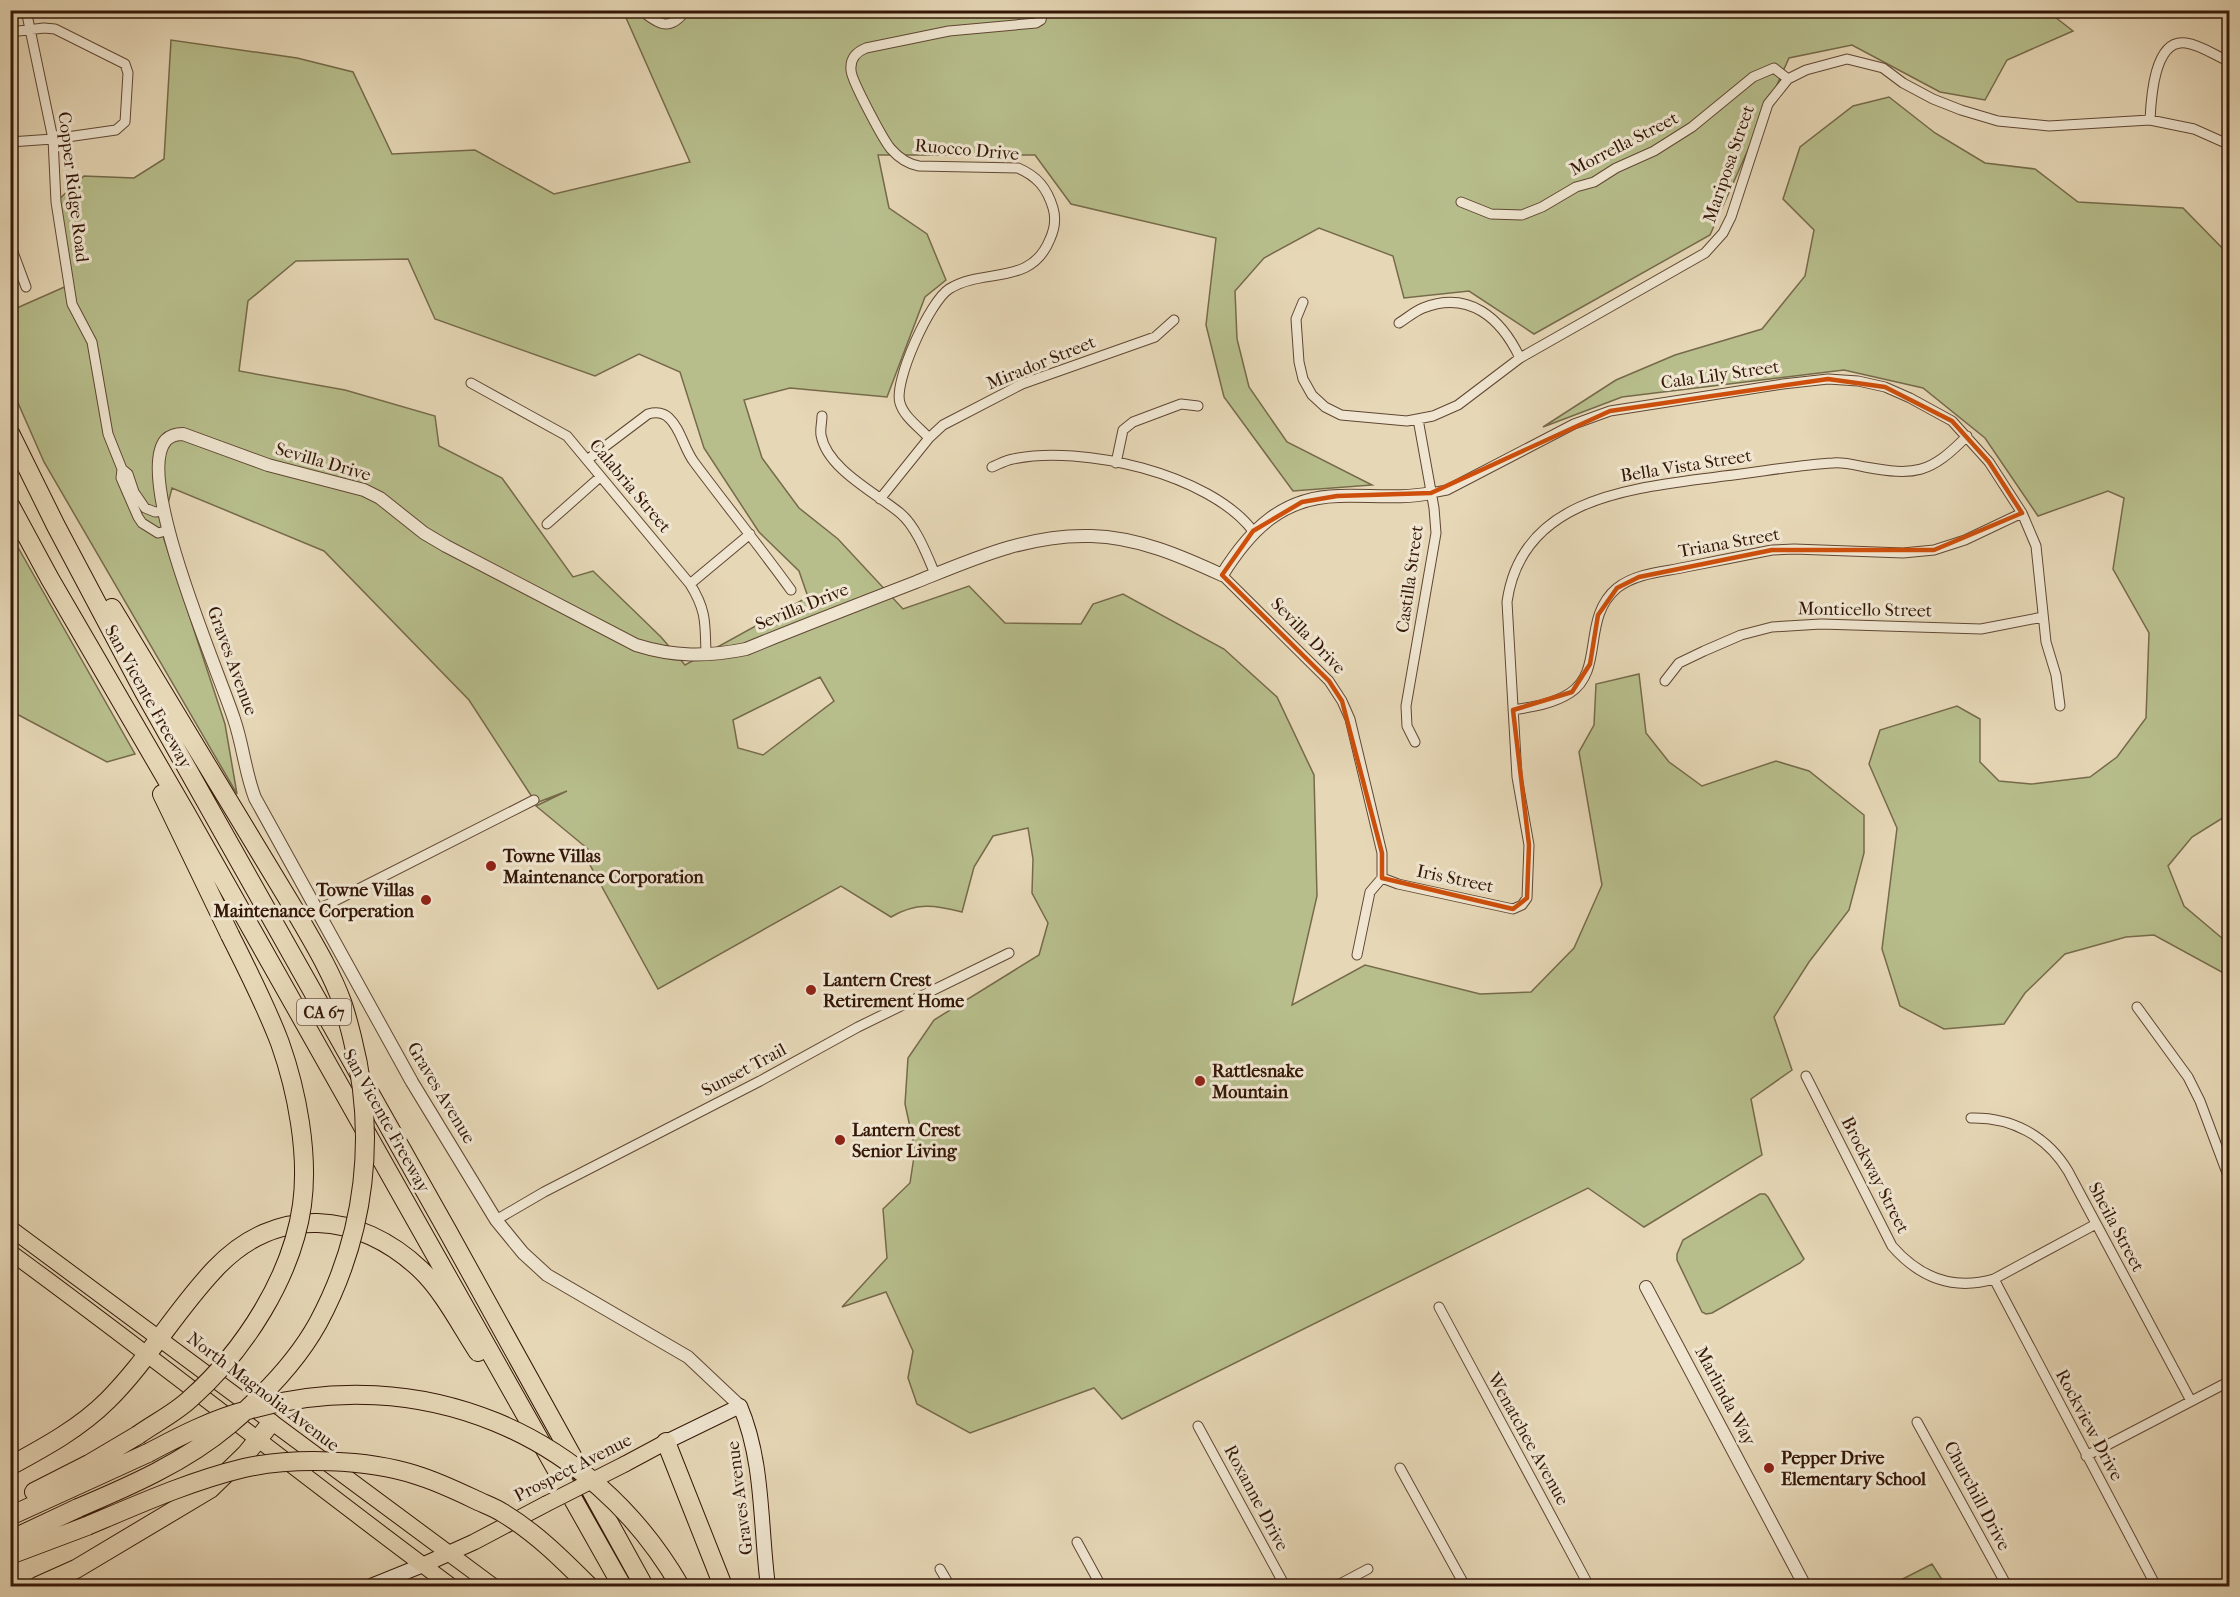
<svg xmlns="http://www.w3.org/2000/svg" width="2240" height="1597" font-family="'IM FELL French Canon',serif">
<style>
.green{fill:#b7be8c;stroke:#766a4a;stroke-width:1.5;fill-rule:evenodd}
.lines{fill:none;stroke-linecap:round;stroke-linejoin:round}
.minor-casing{stroke:#604733;stroke-width:11}
.tertiary-casing{stroke:#604733;stroke-width:14}
.secondary-casing{stroke:#341707;stroke-width:16}
.primary-casing{stroke:#341707;stroke-width:17}
.motorway-casing{stroke:#341707;stroke-width:20}
.minor{stroke:#efe5d0;stroke-width:9}
.tertiary{stroke:#efe5d0;stroke-width:12}
.secondary{stroke:#efe5d0;stroke-width:14}
.primary{stroke:#e6d7b6;stroke-width:15}
.motorway{stroke:#e6d7b6;stroke-width:18}
.primary-bridge-casing{stroke:#341707;stroke-width:17;stroke-linecap:butt}
.motorway-bridge-casing{stroke:#341707;stroke-width:20;stroke-linecap:butt}
.primary-bridge{stroke:#e6d7b6;stroke-width:15}
.motorway-bridge{stroke:#e6d7b6;stroke-width:18}
.marked{fill:none;stroke:#cd4f0b;stroke-width:4.5;stroke-linejoin:round}
.poi-dot{fill:#8f2418;stroke:#efe5d0;stroke-width:2}
.labels{text-anchor:middle;dominant-baseline:central;stroke-width:6;stroke-linejoin:round;paint-order:stroke}
.shield{fill:#efe5d0;stroke:#6c5543;stroke-width:1.5}
.shield-label{font-size:16px;font-weight:bold;fill:#341707}
.street-label{font-size:18px;fill:#341707;stroke:#efe5d0}
.poi-label{font-size:18px;font-weight:bold;fill:#341707;stroke:#efe5d0;text-anchor:start}
</style>
<rect width="100%" height="100%" fill="#e6d7b6"/>
<filter id="stains"><feTurbulence type="fractalNoise" baseFrequency=".00333" numOctaves="4"/><feColorMatrix values="0 0 0 0 .2 0 0 0 0 .09 0 0 0 0 .02 0 0 0 .5 -.17"/></filter>
<radialGradient id="worn" r=".72"><stop offset=".6" stop-color="#630" stop-opacity="0"/><stop offset="1" stop-color="#630" stop-opacity=".3"/></radialGradient>
<!-- green -->
<path class="green" d="M2046 10 2073 31 2007 60 1985 100 1940 92 1852 45 1789 58 1710 235 1534 334 1469 291 1404 298 1393 256 1319 228 1264 258 1235 291 1237 339 1249 387 1287 442 1372 485 1293 491 1224 397 1206 325 1216 238 1071 204 1035 155H878L889 208 927 234 946 280 925 297 887 397 790 388 744 400 762 458 799 508 838 539 903 609 969 586 1005 623 1081 624 1093 604 1123 594 1224 649 1277 697 1314 775 1317 896 1292 1005 1365 965 1480 994 1531 992 1574 948 1602 885 1579 752 1594 725 1596 684 1639 674 1646 733 1669 762 1702 786 1776 761 1809 771 1864 815V853L1849 910 1809 962 1774 1017 1792 1070 1751 1099 1762 1155 1644 1227 1588 1188 1122 1419 1094 1388 970 1433 917 1404 908 1378 913 1351 886 1292 842 1307 887 1258 883 1209 910 1183 915 1150 905 1104 908 1058 934 1020 1039 955 1048 923 1032 893 1033 859 1028 828 993 836 974 867 962 912C935 905 916 902 891 917L841 886 658 989 584 854 588 849 536 806 567 791 536 803 469 700 324 551 172 488 161 530 225 724 237 794 44 462 11 387 10 311 69 285 56 202 84 176 134 178 164 159 171 40 297 58 353 72 392 154 475 150 554 194 690 162 623 11ZM408 259 435 319 595 376 639 354 680 372 704 448 759 532 799 571 808 597 685 665 661 637 593 571 573 577 502 478 439 446 435 416 345 390 239 371 248 301 296 261ZM820 677 834 701 763 755 738 748 733 720Z
M1889 97 1935 133 1985 163 2035 169 2078 202 2183 208 2229 255V814L2192 837 2168 866 2184 906 2229 944V976L2154 935 2126 937 2065 954 2025 993 2004 1024 1944 1029 1900 1006 1882 949 1897 828 1869 764 1880 730 1957 706 1980 719V762L1999 781 2031 784 2090 777 2117 757 2146 718 2149 633 2113 569 2124 498 2108 491 2038 516 1985 438 1923 388 1844 370 1622 397 1543 427 1616 380 1675 355 1762 329 1805 276 1814 230 1783 199 1800 147 1853 106Z
M11 535 135 754 107 762 11 711Z
M1760 1194H1765L1768 1197 1804 1259 1800 1263 1712 1313 1706 1314 1702 1312 1677 1260V1254L1683 1240Z
M1932 1564 1946 1586H1889Z"/>
<g class="lines">
<defs>
<path id="minor" d="M26 10 53 139 56 202 72 304 92 342 108 434 122 469 128 474 134 492 145 508 155 512 165 511
M641 10C659 25 670 32 686 10
M10 32 44 28 55 29 125 64 128 73 125 122 116 130 53 139 10 142
M2150 120C2151 99 2154 38 2186 43 2201 45 2216 56 2230 62
M1461 202 1491 214 1522 215 1542 207 1576 187 1594 182 1616 168 1654 151 1692 127 1753 77 1774 68 1788 79
M10 244 26 287
M1303 302 1296 319 1299 362 1303 379 1312 395 1325 407 1341 415 1407 421 1433 416 1458 405 1520 358 1705 253 1723 233 1731 217 1768 104 1788 79 1806 70 1847 59 1883 68 1903 83 1933 99 1961 110 1998 121 2049 126 2150 120 2194 129 2230 145
M1399 323C1407 318 1415 311 1423 308 1469 290 1501 318 1520 358
M471 383 567 436 690 584C707 611 705 624 706 655
M822 416C822 422 820 429 821 435 827 469 876 493 900 513 916 526 927 555 935 574
M929 438C919 427 904 417 900 403 893 382 930 301 949 289 984 267 1031 287 1050 239 1055 228 1056 218 1053 208 1047 188 1037 176 1018 168L919 166C907 164 899 158 891 149 884 141 851 80 851 70 850 59 856 52 866 48L949 31 1036 23 1041 20 1043 10
M587 460 648 414C655 412 663 412 669 418 681 429 684 449 694 462 726 505 760 547 791 590
M1116 463 1123 430 1133 422 1181 404 1198 406
M992 467C999 464 1006 460 1013 459 1081 444 1210 474 1253 531
M122 469 121 478 138 517 142 523 158 533 169 530
M1431 493 1447 490 1574 424 1610 411 1783 384 1828 379 1858 381 1885 387 1910 398 1952 421 1989 462 2022 513 2036 546 2046 642 2056 675 2060 706
M880 499 929 438 943 425 1022 384 1155 337 1174 320
M547 524 600 477
M1222 575 1329 681 1342 701 1350 719 1382 853V878
M690 584 750 534
M1665 681 1679 663 1704 651 1741 635 1772 627 1821 624 1981 629 2043 617
M1513 710C1532 707 1553 704 1570 693 1605 670 1581 618 1617 588 1636 573 1663 572 1686 567 1715 561 1743 556 1772 550L1794 549 1903 553 1934 550 1965 540 2022 513
M1415 742 1407 726 1406 706 1436 533 1434 508 1418 419
M1382 878 1398 884 1513 909 1522 905 1527 898 1529 845 1517 777 1507 602C1522 494 1638 488 1724 476 1760 472 1797 465 1833 463 1843 462 1855 465 1865 467 1915 476 1930 474 1967 436
M317 910 534 800
M1357 955 1370 892 1382 878
M2137 1007 2188 1077 2200 1101 2230 1181
M1806 1076 1892 1246C1919 1277 1953 1291 1994 1279L2096 1224
M1971 1118C2012 1117 2047 1136 2068 1171L2191 1401
M496 1220 544 1192 760 1081 858 1027 1009 953
M1994 1279 2156 1586
M1439 1307 1589 1586
M1917 1422 2007 1586
M1198 1426 1285 1586
M2086 1456 2230 1381
M1400 1468 1465 1586
M1077 1542 1101 1586
M940 1569 950 1586
M1336 1586 1368 1569"/>
<path id="tertiary" d="M1646 1287 1805 1586
M740 1406 688 1357 547 1275 523 1253 496 1220 412 1082 255 798C245 772 243 745 234 719 219 672 133 477 166 440 171 435 177 434 183 434L268 465 364 490 380 498 424 533 446 546 636 645C674 657 707 657 746 649 802 626 859 604 916 582 973 559 1028 534 1091 536 1137 537 1181 556 1222 575 1250 530 1282 497 1339 496 1370 495 1401 499 1431 493"/>
<path id="secondary" d="M666 1442 740 1406C764 1462 760 1526 768 1586
M371 1586 423 1565"/>
<path id="primary" d="M10 1228 493 1586
M10 1252C159 1361 303 1476 451 1586
M625 1464 666 1442
M423 1565 474 1542 546 1504"/>
<path id="motorway" d="M10 433 56 526 144 692 447 1230 644 1586
M10 505 50 579 186 813 622 1586
M112 608 294 909
M162 794 230 935
M666 1442 723 1586
M10 1466C45 1447 80 1428 108 1400 148 1360 176 1310 215 1269 276 1204 359 1211 421 1270 443 1291 461 1326 478 1352
M34 1492 89 1464 138 1435
M10 1516 148 1453
M10 1540 78 1508
M10 1555 87 1526
M38 1586 76 1569 210 1489 246 1454 271 1423"/>
</defs>
<!-- minor casing -->
<use href="#minor" class="minor-casing"/>
<!-- tertiary casing -->
<use href="#tertiary" class="tertiary-casing"/>
<!-- secondary casing -->
<use href="#secondary" class="secondary-casing"/>
<!-- primary casing -->
<use href="#primary" class="primary-casing"/>
<!-- motorway casing -->
<use href="#motorway" class="motorway-casing"/>
<!-- minor -->
<use href="#minor" class="minor"/>
<!-- tertiary -->
<use href="#tertiary" class="tertiary"/>
<!-- secondary -->
<use href="#secondary" class="secondary"/>
<!-- primary -->
<use href="#primary" class="primary"/>
<!-- motorway -->
<use href="#motorway" class="motorway"/>
<defs>
<path id="primary-bridge" d="M546 1504 625 1464"/>
<path id="motorway-bridge" d="M138 1435C155 1423 175 1413 190 1399 244 1351 292 1277 302 1205 309 1154 297 1091 280 1043 266 1006 248 971 230 935
M148 1453C180 1436 213 1419 248 1410 420 1361 591 1432 680 1586
M78 1508C130 1486 185 1462 229 1425 262 1397 297 1361 318 1323 366 1234 377 1134 352 1037 349 1025 346 1013 342 1002 330 969 311 939 294 909
M87 1526C139 1504 190 1481 244 1468 294 1457 367 1459 416 1475 436 1481 455 1490 474 1499 484 1504 494 1507 503 1513 536 1533 562 1559 589 1586"/>
</defs>
<!-- primary-bridge casing -->
<use href="#primary-bridge" class="primary-bridge-casing"/>
<!-- motorway-bridge casing -->
<use href="#motorway-bridge" class="motorway-bridge-casing"/>
<!-- primary-bridge -->
<use href="#primary-bridge" class="primary-bridge"/>
<!-- motorway-bridge -->
<use href="#motorway-bridge" class="motorway-bridge"/>
</g>
<!-- marked area -->
<path class="marked" d="M1828 379 1885 387 1952 421 1989 462 2022 513 1934 550H1772L1639 577 1617 588 1598 615 1590 664 1572 692 1513 710 1529 845 1527 898 1513 909 1382 878V853L1342 701 1329 681 1222 575 1253 531 1302 502 1337 496 1431 493 1610 411Z"/>
<!-- markers -->
<g class="poi-dot">
<circle cx="491" cy="866" r="6"/>
<circle cx="426" cy="900" r="6"/>
<circle cx="811" cy="990" r="6"/>
<circle cx="1200" cy="1081" r="6"/>
<circle cx="840" cy="1140" r="6"/>
<circle cx="1769" cy="1468" r="6"/>
</g>
<g class="labels">
<!-- shield labels -->
<rect class="shield" x="297" y="999" width="54" height="26" rx="4.5"/>
<g class="shield-label">
<text x="324" y="1012">CA 67</text>
</g>
<!-- street labels -->
<g class="street-label">
<text transform="translate(1624 144) rotate(-27)">Morrella Street</text>
<text transform="translate(967 150) rotate(5)">Ruocco Drive</text>
<text transform="translate(1729 164) rotate(-71)">Mariposa Street</text>
<text transform="translate(73 187) rotate(83)">Copper Ridge Road</text>
<text transform="translate(1041 363) rotate(-22)">Mirador Street</text>
<text transform="translate(1720 375) rotate(-8)">Cala Lily Street</text>
<text transform="translate(323 462) rotate(16)">Sevilla Drive</text>
<text transform="translate(1686 466) rotate(-9)">Bella Vista Street</text>
<text transform="translate(630 486) rotate(50)">Calabria Street</text>
<text transform="translate(1729 543) rotate(-10)">Triana Street</text>
<text transform="translate(1410 579) rotate(-82)">Castilla Street</text>
<text transform="translate(802 607) rotate(-22)">Sevilla Drive</text>
<text transform="translate(1865 610) rotate(1)">Monticello Street</text>
<text transform="translate(1308 636) rotate(46)">Sevilla Drive</text>
<text transform="translate(232 661) rotate(70)">Graves Avenue</text>
<text transform="translate(148 697) rotate(61)">San Vicente Freeway</text>
<text transform="translate(1455 879) rotate(12)">Iris Street</text>
<text transform="translate(744 1070) rotate(-28)">Sunset Trail</text>
<text transform="translate(441 1093) rotate(59)">Graves Avenue</text>
<text transform="translate(386 1121) rotate(61)">San Vicente Freeway</text>
<text transform="translate(1875 1175) rotate(63)">Brockway Street</text>
<text transform="translate(2116 1227) rotate(62)">Sheila Street</text>
<text transform="translate(263 1392) rotate(37)">North Magnolia Avenue</text>
<text transform="translate(1725 1396) rotate(62)">Marlinda Way</text>
<text transform="translate(2089 1425) rotate(62)">Rockview Drive</text>
<text transform="translate(1528 1439) rotate(61)">Wenatchee Avenue</text>
<text transform="translate(573 1468) rotate(-27)">Prospect Avenue</text>
<text transform="translate(1977 1496) rotate(62)">Churchill Drive</text>
<text transform="translate(740 1498) rotate(-97)">Graves Avenue</text>
<text transform="translate(1256 1498) rotate(62)">Roxanne Drive</text>
</g>
<!-- poi labels -->
<g class="poi-label">
<text x="503" y="856">Towne Villas<tspan x="503" dy="21">Maintenance Corporation</tspan></text>
<text x="414" y="890" text-anchor="end">Towne Villas<tspan x="414" dy="21">Maintenance Corperation</tspan></text>
<text x="823" y="980">Lantern Crest<tspan x="823" dy="21">Retirement Home</tspan></text>
<text x="1212" y="1071">Rattlesnake<tspan x="1212" dy="21">Mountain</tspan></text>
<text x="852" y="1130">Lantern Crest<tspan x="852" dy="21">Senior Living</tspan></text>
<text x="1781" y="1458">Pepper Drive<tspan x="1781" dy="21">Elementary School</tspan></text>
</g>
</g>
<!-- margin -->
<rect width="2240" height="1597" fill="none" stroke="#e6d7b6" stroke-width="36"/>
<rect x="12" y="12" width="2216" height="1573" fill="none" stroke="#341707" stroke-width="3"/>
<rect x="18" y="18" width="2204" height="1561" fill="none" stroke="#341707" stroke-width="1.5"/>
<rect width="100%" height="100%" filter="url(#stains)"/>
<rect width="100%" height="100%" fill="url(#worn)"/>
</svg>
